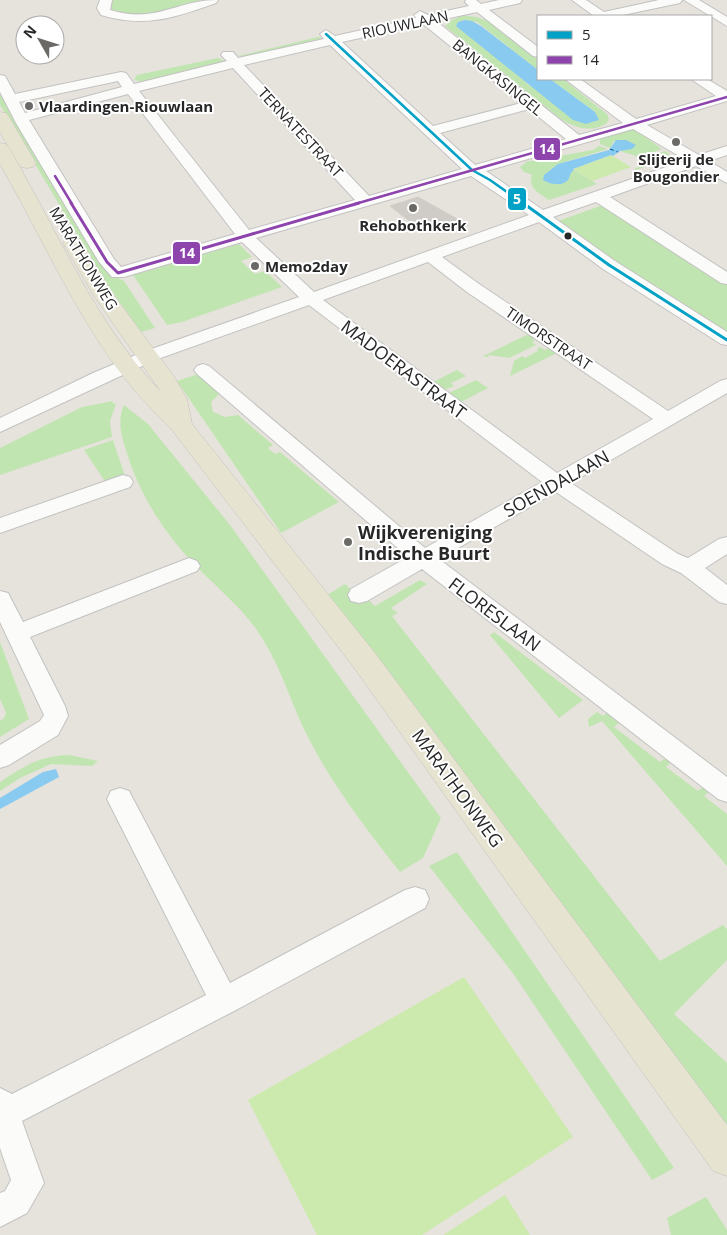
<svg xmlns="http://www.w3.org/2000/svg" width="727" height="1235" font-family="'Open Sans',sans-serif">
<style>
.green{fill:#c1e5b1}
.pitch{fill:#cdeaae}
.water{fill:#88caf0}
.lines{fill:none;stroke-linecap:round;stroke-linejoin:round}
.ferry{stroke:#0359a0;stroke-width:1;stroke-dasharray:4 3;stroke-linecap:butt}
.building{fill:#cfccc7;stroke:#d1cec8}
.minor-casing{stroke:#c3c2c2;stroke-width:2}
.major-casing{stroke:#c3c1bf;stroke-width:1}
.minor{fill:#fbfbfa;fill-rule:evenodd}
.major{fill:#e6e3d0;fill-rule:evenodd}
.bus-1-far1-casing{stroke:#fff;stroke-width:5}
.bus-1-casing{stroke:#fff;stroke-width:6}
.bus-2-far1-casing{stroke:#fff;stroke-width:5}
.bus-2-casing{stroke:#fff;stroke-width:6}
.bus-1-far1{stroke:#02a2c6;stroke-width:2.5}
.bus-1{stroke:#02a2c6;stroke-width:3}
.bus-2-far1{stroke:#8e44ad;stroke-width:2.5}
.bus-2{stroke:#8e44ad;stroke-width:3}
.poi-dot{fill:#6a6966;stroke:#fff;stroke-width:2}
.bus-dot{fill:#272727;stroke:#fff;stroke-width:2}
.labels{text-anchor:middle;dominant-baseline:central;stroke-width:4;stroke-linejoin:round;paint-order:stroke}
.far-street-label{font-size:15px;fill:#272727;stroke:#fff}
.far-poi-label{font-size:15px;font-weight:bold;fill:#272727;stroke:#fff;text-anchor:start}
.street-label{font-size:18px;fill:#272727;stroke:#fff}
.poi-label{font-size:18px;font-weight:bold;fill:#272727;stroke:#fff;text-anchor:start}
.line-badge{stroke:#fff;stroke-width:2}
.badge-label{font-size:14px;text-anchor:middle;font-weight:bold;fill:#fff}
</style>
<rect width="100%" height="100%" fill="#e6e3dc"/>
<!-- green -->
<path class="green" d="M110 0H201L164 13 144 17 111 11 109 8Z
M461 16C492 13 516 43 538 60V70L477 22 465 20 458 22 530 86 595 112 550 79H563L607 114 609 119 607 123C594 133 575 128 562 120L445 26 452 20Z
M318 37 323 38 246 57 238 56Z
M218 58 225 61 144 82 134 80 137 75Z
M0 92 114 276 124 281 155 328 141 332 104 280 0 105Z
M633 128 662 149 639 157 620 151 629 149 614 141 610 148 600 144V138Z
M599 146 608 149 558 164 545 174 546 182 559 184 568 180 570 173 574 170 597 184 549 200C540 194 527 188 532 175L524 172 520 167 528 161H542L554 157 593 150Z
M665 151 673 157 636 170 634 169 649 162 644 159Z
M600 206 605 207 727 284V334L687 310 558 223V221Z
M239 244 252 257 241 261 255 274 265 271 282 287 182 322 167 325 133 275Z
M529 334 537 339 532 342 536 345 509 358 489 355 488 357 483 356Z
M540 347 545 350 549 348 557 353 510 376 514 361 522 356 525 358 538 351 537 349Z
M457 370 466 376 451 383 454 386 444 390 433 382Z
M195 375H199L220 393 211 402 213 412 225 417 238 415 273 445 268 448 275 454 280 452 339 502 281 533 177 381Z
M476 380 488 388 461 402 449 393Z
M113 401 112 403 116 404 110 421 112 437 0 475V448L82 407Z
M124 405 148 424 230 525 441 818 423 858 400 872C366 829 333 786 308 737 291 704 282 669 262 638 245 610 220 591 198 568 166 536 140 496 127 453 121 436 117 421 124 405Z
M113 440 125 476 106 483 84 450Z
M420 580 427 584 391 608 398 613 392 616 660 961 723 925 727 929V960L674 1014 727 1063V1133L327 595 345 584 359 597 363 595 375 606Z
M494 632 583 700 559 718 490 635Z
M0 642 29 719 0 737V721L4 718 6 713 0 699Z
M597 712 603 716 608 712 620 722 614 727 660 762 666 757 672 761 666 767 698 791 704 786 710 791 704 796 727 814V866L602 721 589 727 588 719Z
M69 755 98 761 92 766 51 764 20 778 0 791V782C24 766 39 756 69 755Z
M457 852 674 1168 652 1180 512 972 429 866Z
M706 1197 727 1230V1235H671L667 1218Z"/>
<!-- pitch -->
<path class="pitch" d="M611 155 631 167 592 181 573 169Z
M464 977 573 1137 422 1235H317L248 1100Z
M505 1195 530 1235H443Z"/>
<!-- water -->
<path class="water" d="M465 20 472 21 481 26 538 70V79H550L595 112 599 120 586 124 573 120 456 26 458 22Z
M616 140H626L636 145 632 149 620 151 613 156 611 155 573 169 574 170C569 173 571 176 568 180 562 187 549 184 543 180L544 175 558 164 609 150Z
M56 769 59 777 0 809V798L43 772Z"/>
<g class="lines">
<!-- ferry -->
<path class="ferry" d="M610 149 618 152"/>
</g>
<!-- building -->
<path class="building" d="M418 197 468 225 438 233 434 230 425 233 390 206Z"/>
<g class="lines">
<defs>
<path id="minor" d="M100 0H112L110 10C157 24 176 0 218 0L216 3C174 18 145 28 101 15L97 8Z
M466 0H476L481 4 499 0H522L520 3 489 10 538 47V57L533 56 477 12 436 21 579 135 623 123 565 79H580L636 119 716 96 691 79H707L727 91V101L647 125 699 155 727 146V155L709 161 727 172V183L696 166 610 197 727 272V284L721 283 596 202 553 217 615 261 727 332V345L721 344 603 269 539 222 442 257 479 284 668 411 720 381 727 379V393L571 483 678 554 688 558 719 539 727 537V554L705 568 727 585V604L719 602 681 573 662 564 556 492 439 559 727 777V802L718 799 422 569 367 601 359 603 351 601 348 595 351 589 408 557 197 374 194 370 197 366 203 364 209 366 425 548 542 482 309 305 155 360 0 432V418L93 373 143 352 299 297 242 242 124 277H112L99 262 16 123 0 92V75L5 76 15 94 121 72 126 73 134 84 227 61 221 55 223 52H233L238 58 324 39 320 34 326 30 335 36 416 18 414 15 420 11 428 15 469 6 465 2ZM423 24 521 103 433 126 342 42ZM330 45 462 169 369 196 244 65ZM233 68 355 200 249 230 139 91ZM118 81 122 87 25 113 19 102ZM128 94 235 234 121 267 114 259 29 120ZM529 109 566 139 475 165 440 133ZM633 129 686 160 543 210 486 171ZM471 176 529 215 314 292 256 238ZM428 262 467 292 653 419 557 473 323 300Z
M572 0H586L604 12 659 0H682L680 3 618 16H594Z
M684 0H699L727 17V26Z
M123 475 130 477 133 482 130 487 0 533V518Z
M189 558 197 561 200 566 197 571 30 637 65 706 68 716 58 735 9 765 0 768V745L40 721 44 715 0 622V591L8 593 23 622Z
M120 788 129 791 230 983 405 890 415 887 425 890 429 899 425 908 234 1011 22 1121 44 1183 27 1213 0 1227V1193L5 1191 11 1180 0 1148V1088L12 1094 206 995 107 799 111 791Z"/>
<path id="major" d="M0 112 6 113 9 117 36 163 33 167 27 168 21 167 18 163 0 132Z
M0 143 6 144 9 148C57 230 95 323 161 392L94 296 63 243 66 239 73 237 80 239 113 294 175 378 187 399 192 424 375 653 727 1125V1176L713 1171 355 669 172 430C152 410 133 390 116 367 70 303 39 232 0 164Z"/>
</defs>
<!-- minor casing -->
<use href="#minor" class="minor-casing"/>
<!-- major casing -->
<use href="#major" class="major-casing"/>
<!-- minor -->
<use href="#minor" class="minor"/>
<!-- major -->
<use href="#major" class="major"/>
<defs>
<path id="bus-1-far1" d="M326 34 472 170 490 180 524 204"/>
<path id="bus-1" d="M523 203 609 265 727 340"/>
<path id="bus-2-far1" d="M55 176 72 204
M355 204 727 97"/>
<path id="bus-2" d="M71 203 107 262 118 273 359 203"/>
</defs>
<!-- bus-1-far1 casing -->
<use href="#bus-1-far1" class="bus-1-far1-casing"/>
<!-- bus-1 casing -->
<use href="#bus-1" class="bus-1-casing"/>
<!-- bus-2-far1 casing -->
<use href="#bus-2-far1" class="bus-2-far1-casing"/>
<!-- bus-2 casing -->
<use href="#bus-2" class="bus-2-casing"/>
<!-- bus-1-far1 -->
<use href="#bus-1-far1" class="bus-1-far1"/>
<!-- bus-1 -->
<use href="#bus-1" class="bus-1"/>
<!-- bus-2-far1 -->
<use href="#bus-2-far1" class="bus-2-far1"/>
<!-- bus-2 -->
<use href="#bus-2" class="bus-2"/>
</g>
<!-- markers -->
<g class="poi-dot">
<circle cx="29" cy="106" r="5"/>
<circle cx="676" cy="142" r="5"/>
<circle cx="413" cy="208" r="5"/>
<circle cx="255" cy="266" r="5"/>
<circle cx="348" cy="542" r="5"/>
</g>
<circle class="bus-dot" cx="568" cy="236" r="4.5"/>
<g class="labels">
<!-- far-street labels -->
<g class="far-street-label">
<text transform="translate(405 24) rotate(-12)">RIOUWLAAN</text>
<text transform="translate(498 77) rotate(39)">BANGKASINGEL</text>
<text transform="translate(301 132) rotate(47)">TERNATESTRAAT</text>
<text transform="translate(84 258) rotate(59)">MARATHONWEG</text>
<text transform="translate(549 338) rotate(34)">TIMORSTRAAT</text>
</g>
<!-- far-poi labels -->
<g class="far-poi-label">
<text x="39" y="106">Vlaardingen-Riouwlaan</text>
<text x="676" y="159" text-anchor="middle">Slijterij de<tspan x="676" dy="17">Bougondier</tspan></text>
<text x="413" y="225" text-anchor="middle">Rehobothkerk</text>
<text x="265" y="266">Memo2day</text>
</g>
<!-- street labels -->
<g class="street-label">
<text transform="translate(404 369) rotate(37)">MADOERASTRAAT</text>
<text transform="translate(556 483) rotate(-29)">SOENDALAAN</text>
<text transform="translate(495 614) rotate(37)">FLORESLAAN</text>
<text transform="translate(458 788) rotate(54)">MARATHONWEG</text>
</g>
<!-- poi labels -->
<g class="poi-label">
<text x="358" y="532">Wijkvereniging<tspan x="358" dy="21">Indische Buurt</tspan></text>
</g>
</g>
<g class="line-badge">
<rect x="533" y="137" width="28" height="24" rx="5" fill="#8e44ad"/>
<rect x="507" y="187" width="20" height="24" rx="5" fill="#02a2c6"/>
<rect x="172" y="241" width="29" height="24" rx="5" fill="#8e44ad"/>
</g>
<g class="badge-label">
<text x="547" y="154">14</text>
<text x="517" y="204">5</text>
<text x="187" y="258">14</text>
</g>
<!-- legend -->
<rect x="537" y="15" width="175" height="65" fill="#ffffff" stroke="#a9a9a9"/>
<rect x="547" y="31" width="25" height="8" fill="#02a2c6" stroke="#a9a9a9"/>
<text x="582" y="40" font-size="15" fill="#272727">5</text>
<rect x="547" y="56" width="25" height="8" fill="#8e44ad" stroke="#a9a9a9"/>
<text x="582" y="65" font-size="15" fill="#272727">14</text>
<!-- north arrow -->
<g transform="translate(40 40) rotate(309)"><circle r="24" fill="#ffffff" stroke="#a9a9a9"/>
<path d="M0-4L9 19L0 12L-9 19Z" fill="#6a6966"/>
<text y="-8" font-size="14" font-weight="bold" text-anchor="middle" fill="#272727">N</text>
</g>
</svg>
